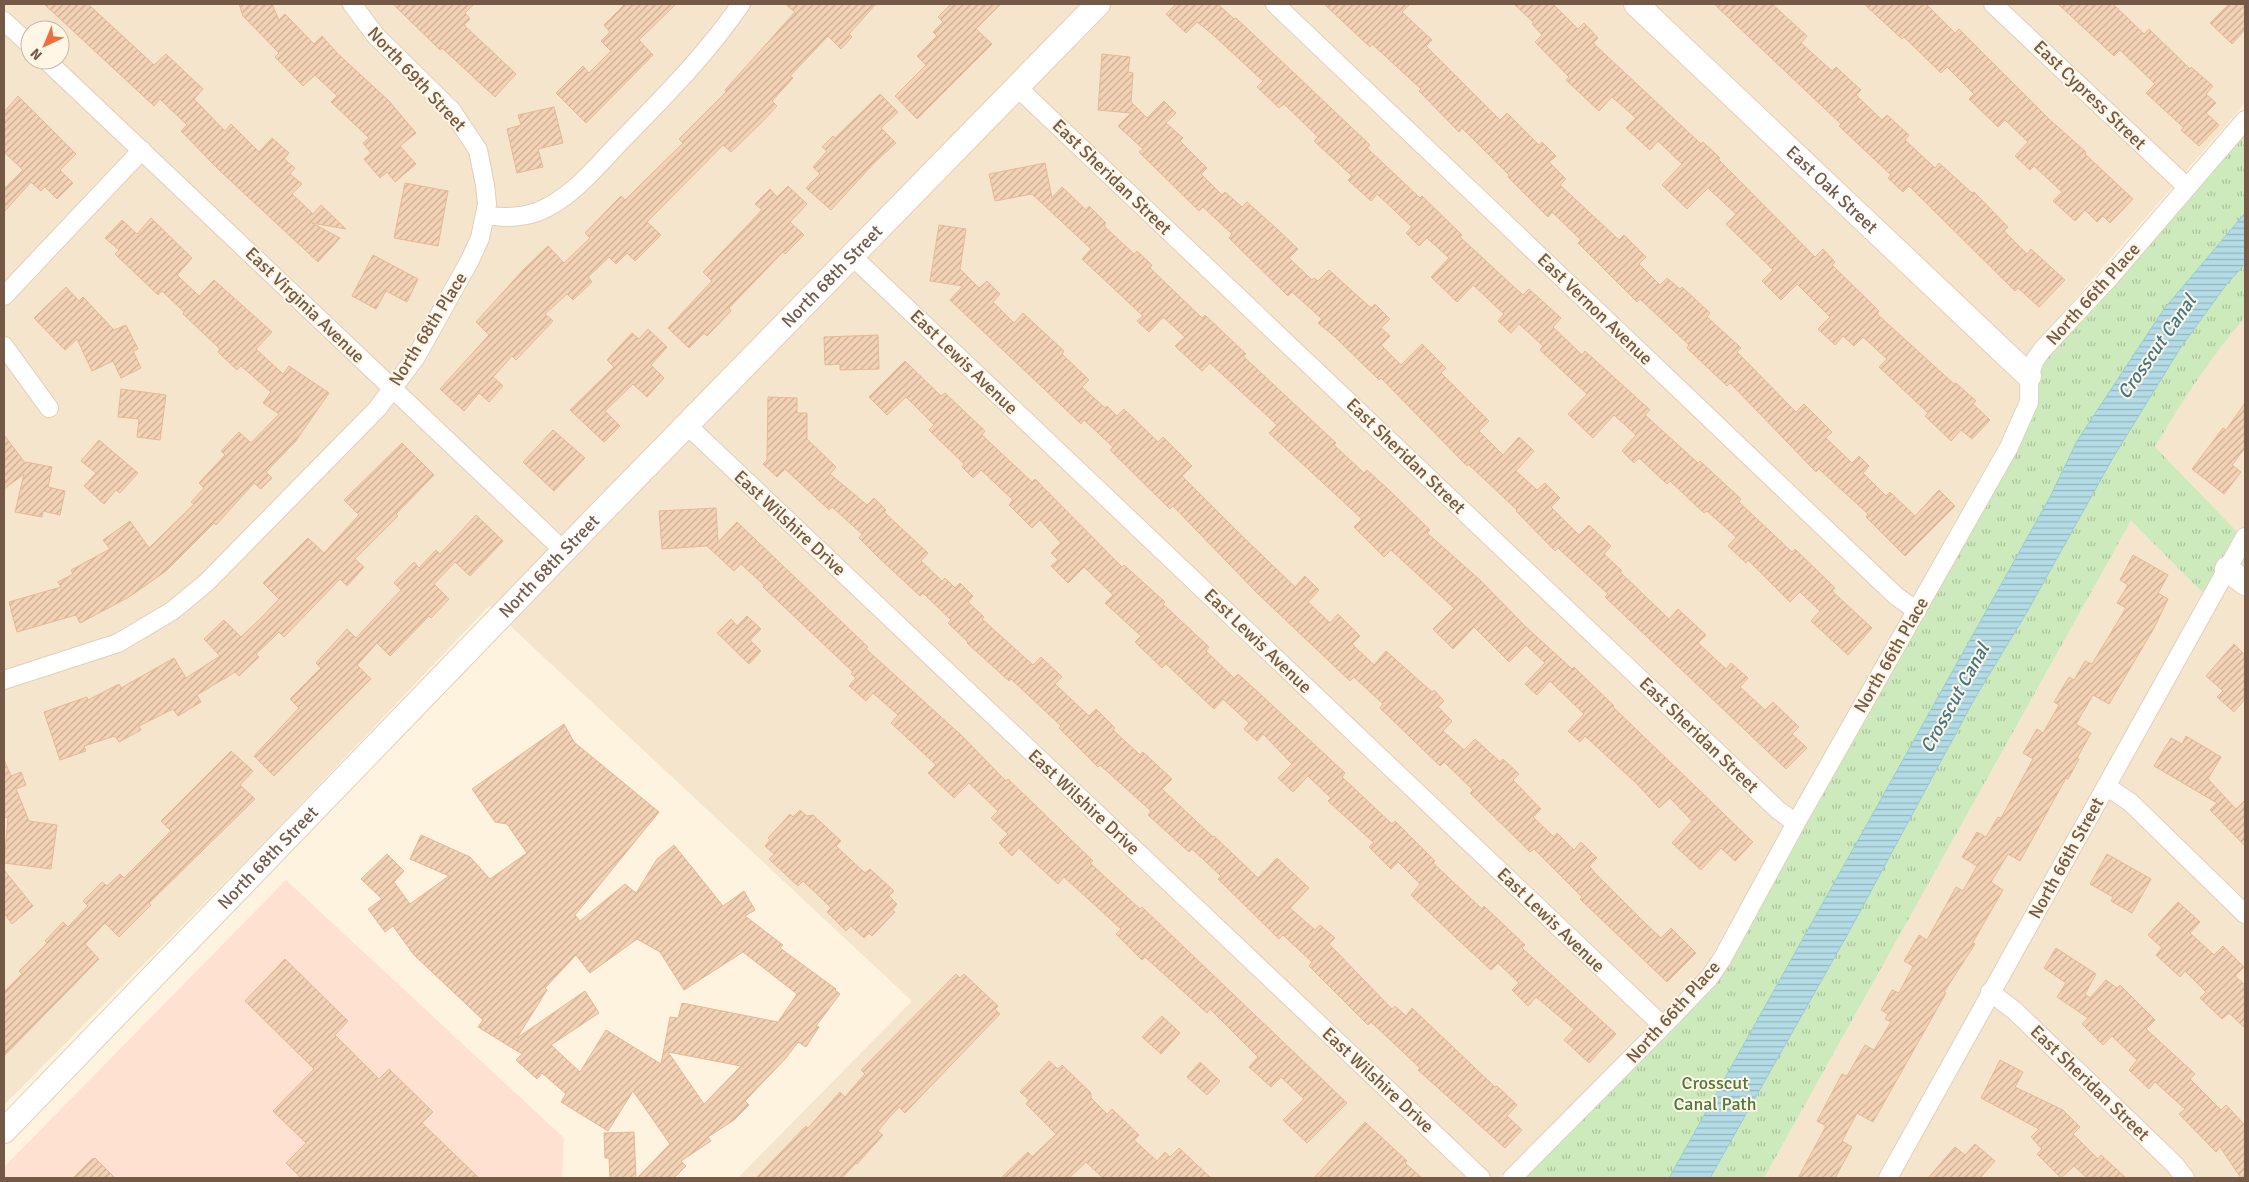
<svg xmlns="http://www.w3.org/2000/svg" width="2249" height="1182" font-family="Signika,sans-serif">
<style>
.residential{fill:#f5e5cd;fill-rule:evenodd}
.commercial{fill:#fee1d1}
.grass{fill:url(#grass-tufts)}
.water{fill:url(#water-rules);stroke:#99cbd8}
.building{fill:url(#building-hatch);stroke:#e6b995;fill-rule:evenodd}
.lines{fill:none;stroke-linecap:round;stroke-linejoin:round}
.street-casing{stroke:#e1cfbb;stroke-width:20}
.secondary-casing{stroke:#e6d0b8;stroke-width:26}
.street{stroke:#fff;stroke-width:18}
.secondary{stroke:#fff;stroke-width:24}
.labels{text-anchor:middle;dominant-baseline:central;stroke-width:4;stroke-linejoin:round;paint-order:stroke}
.street-label{font-size:18px;fill:#735946;stroke:#fff6e5}
.park-label{font-size:18px;fill:#4c7a3e;stroke:#fff6e5}
.water-label{font-size:19px;font-style:italic;fill:#3f7788;stroke:#fff6e5}
</style>
<defs>
<pattern id="grass-tufts" width="24" height="20" patternUnits="userSpaceOnUse" patternTransform="scale(1.25)"><rect width="24" height="20" fill="#cdeabd"/><path d="M3 7l-1-3M5 7V3M7 7l1-3M15 17l-1-3M17 17v-4M19 17l1-3" fill="none" stroke="#abc19b"/></pattern>
<pattern id="water-rules" width="6" height="5" patternUnits="userSpaceOnUse" patternTransform="scale(1.25)"><rect width="6" height="5" fill="#b3dce6"/><path d="M0 2.5h6" fill="none" stroke="#96b5bc"/></pattern>
<pattern id="building-hatch" width="6" height="6" patternUnits="userSpaceOnUse" patternTransform="scale(1.25)"><rect width="6" height="6" fill="#f3d2b5"/><path d="M-1 1l2-2M0 6l6-6M5 7l2-2" fill="none" stroke="#c9ad95"/></pattern>
</defs>
<rect width="100%" height="100%" fill="#fdf3de"/>
<!-- residential -->
<path class="residential" d="M4 4H2245V103L2031 350 2016 413 1696 984 1499 1178H738L912 1001 489 606 256 851 4 1105ZM30 30H60V60H30Z
M2245 317V1178H1764L2131 521 2210 600 2155 447 2184 396 2222 343Z"/>
<!-- commercial -->
<path class="commercial" d="M286 880 564 1138 562 1178H4V1167Z"/>
<!-- grass -->
<path class="grass" d="M2245 120V317C2210 358 2182 401 2155 447L2244 539 2210 600 2131 521 1764 1178H1512L1709 978 2009 447 2029 376Z"/>
<!-- water -->
<path class="water" d="M2245 213V264L2226 285 2181 347 2114 456 2027 612 1975 698 1850 930 1710 1178H1669L2050 497 2077 441 2164 309Z"/>
<!-- building -->
<path class="building" d="M44 4H88L154 65 166 54 203 89 194 99 225 131 231 124 259 152 272 138 289 153 284 159 295 168 290 174 302 184 292 194 313 214 321 205 346 229 312 223 340 238 318 262 219 170 181 131 187 125 160 99 154 106Z
M239 4H272L279 20 285 14 314 44 322 36 337 53 389 101 416 133 400 146 416 164 395 182 387 172 380 178 364 159 371 153 363 143 369 138 331 102 337 96 315 75 303 86 275 57 279 53 243 16Z
M393 4H474L465 13 470 19 464 25 516 74 495 97 442 48 440 50Z
M625 4H676L639 40 653 55 586 123 556 93 583 66 589 73 611 51 601 41 610 32 604 25Z
M785 4H876L849 34 852 37 841 49 828 36 790 76 793 78 772 101 777 106 761 123 731 152 723 145 647 222 661 235 635 261 627 253 616 264 609 257 588 277 592 282 573 300 567 294 545 314 553 321 516 360 512 356 493 377 503 386 489 402 479 393 464 411 440 389 489 335 476 322 524 269 548 246 564 263 590 238 585 233 621 196 625 200 683 143 679 139 726 92 725 90 795 12Z
M951 4H1001L976 29 992 44 917 119 895 96 926 65 917 56 937 36 933 32 943 22 938 17Z
M1176 4H1218L1234 19 1236 18 1370 145 1367 148 1420 198 1422 196 1462 235 1460 237 1513 286 1523 295 1529 289 1561 318 1553 327 1582 355 1585 351 1650 410 1645 415 1698 463 1700 461 1741 499 1739 502 1792 552 1795 549 1835 588 1832 591 1872 628 1848 655 1811 621 1820 611 1800 592 1790 602 1748 560 1746 563 1728 546 1736 537 1707 511 1704 513 1670 481 1667 484 1639 458 1634 463 1622 451 1636 435 1614 415 1593 438 1568 414 1587 394 1540 350 1543 346 1519 324 1511 333 1498 321 1504 314 1473 285 1457 302 1431 277 1449 258 1427 238 1419 246 1406 233 1412 227 1377 194 1371 201 1348 180 1352 176 1314 141 1318 137 1284 104 1279 108 1257 87 1263 81 1211 33 1197 22 1186 33 1166 14Z
M1324 4H1410L1402 12 1432 40 1426 46 1500 120 1507 113 1539 145 1542 142 1556 156 1549 162 1566 179 1560 185 1619 240 1624 235 1646 257 1639 264 1660 285 1667 278 1680 289 1682 287 1710 313 1707 317 1741 348 1737 352 1796 412 1804 404 1832 432 1826 438 1852 463 1859 456 1869 466 1863 473 1886 496 1890 492 1915 516 1939 490 1955 506 1905 556 1866 517 1868 514 1819 469 1816 472 1730 383 1727 386 1687 348 1689 345 1640 299 1637 302 1578 243 1581 240 1552 212 1548 217 1508 177 1509 175 1462 128 1459 132 1419 91 1421 89 1372 44 1370 47Z
M1514 4H1553L1578 29 1584 23 1598 38 1593 43 1701 144 1703 142 1720 158 1718 159 1815 257 1823 249 1835 262 1832 265 1879 311 1877 314 1954 384 1956 383 1976 401 1973 404 1990 420 1972 439 1961 430 1951 441 1925 416 1928 413 1879 367 1887 359 1863 337 1854 346 1843 336 1835 345 1818 329 1830 317 1797 284 1781 300 1762 281 1773 270 1726 224 1736 214 1708 188 1687 209 1662 185 1682 164 1658 141 1650 150 1626 128 1636 118 1612 97 1599 111 1566 80 1569 77 1535 42 1542 35 1532 24 1534 23Z
M1714 4H1772L1807 36 1801 43 1832 71 1836 67 1861 90 1856 95 1882 120 1887 115 1909 135 1905 140 1935 168 1939 163 1972 193 1974 192 2008 227 2004 231 2027 254 2031 249 2065 280 2039 307 2018 288 2015 291 1909 186 1903 192 1888 178 1891 175 1839 126 1841 124Z
M1864 4H1926L1955 33 1959 29 2049 119 2086 152 2085 154 2133 199 2110 223 2103 216 2097 222 2085 210 2075 221 2053 201 2062 192 2034 166 2030 170 2015 156 2028 142 2005 120 1998 127 1969 99 1974 94 1947 67 1941 73 1904 37 1902 39Z
M2058 4H2113L2144 34 2149 29 2190 69 2191 67 2213 86 2206 94 2216 103 2206 113 2219 125 2199 146 2181 130 2184 128 2146 93 2155 84 2120 50 2114 56Z
M2229 4H2245V30L2232 44 2210 23Z
M1102 54 1130 57 1128 72 1133 73 1131 102 1147 118 1164 101 1176 113 1166 123 1183 138 1180 141 1207 168 1201 174 1222 195 1225 192 1242 207 1247 202 1276 228 1298 249 1289 258 1312 280 1314 278 1318 281 1329 270 1371 308 1375 304 1390 319 1381 328 1390 336 1381 345 1401 365 1422 344 1446 368 1441 373 1489 421 1479 431 1503 455 1519 437 1534 451 1516 471 1537 490 1545 483 1560 498 1551 507 1579 535 1589 525 1611 546 1604 554 1622 571 1620 572 1669 619 1678 609 1706 635 1698 643 1726 669 1731 663 1748 678 1740 687 1765 710 1773 702 1799 727 1792 734 1807 748 1786 769 1605 597 1608 594 1558 548 1555 551 1516 511 1517 510 1468 464 1467 466 1381 378 1379 380 1335 337 1318 323 1322 319 1292 292 1288 296 1229 238 1232 234 1203 207 1199 211 1139 152 1143 149 1118 126 1131 113 1098 110Z
M880 94 898 112 881 128 896 143 875 162 831 210 806 188 820 174 813 167 827 151 822 147 833 136 835 138Z
M18 96 76 154 60 170 73 183 57 199 45 187 41 191 31 182 4 212V189L23 170 4 152V112Z
M554 107 563 143 538 149 543 167 517 173 507 129 521 125 518 115Z
M1045 163 1052 198 1062 187 1086 210 1089 206 1106 223 1104 226 1134 254 1137 251 1152 265 1150 268 1202 318 1205 315 1246 354 1243 356 1336 443 1334 445 1364 473 1367 470 1390 491 1430 530 1427 533 1480 580 1525 626 1572 669 1574 667 1614 706 1613 707 1753 842 1735 861 1721 848 1701 870 1672 843 1692 821 1670 798 1659 808 1637 784 1585 736 1580 742 1568 731 1584 714 1550 681 1537 695 1525 684 1545 663 1526 645 1509 662 1474 627 1453 649 1433 629 1454 608 1391 550 1384 557 1354 527 1362 519 1269 433 1277 425 1210 363 1202 371 1175 346 1185 337 1163 317 1149 332 1137 321 1143 316 1082 259 1091 249 1032 194 995 201 989 174Z
M405 183 448 191 438 246 394 238Z
M788 186 807 204 790 222 804 235 785 254 783 252 729 308 731 311 707 336 704 333 689 348 668 328 712 281 703 272 762 210 755 204 770 189 777 197Z
M151 218 192 258 177 275 199 296 214 280 272 332 256 349 283 374 289 366 329 393 295 442 266 472 272 478 261 489 254 483 216 525 214 523 166 571 129 597 80 623 76 615 17 632 9 602 61 587 58 582 73 574 71 570 110 549 103 540 130 521 149 548 194 504 191 502 204 488 199 483 225 455 221 451 239 432 251 443 279 414 263 403 271 392 241 366 237 370 218 352 220 349 183 314 184 312 162 291 158 295 115 254 119 250 105 238 122 220 137 234Z
M939 225 966 229 960 269 979 288 987 281 1000 294 993 302 1014 323 1023 313 1064 351 1062 354 1089 380 1082 387 1105 408 1107 406 1117 416 1124 409 1158 442 1163 437 1192 466 1182 476 1241 535 1295 587 1305 576 1319 590 1308 602 1330 623 1338 614 1360 636 1352 644 1374 665 1386 651 1432 692 1434 690 1444 701 1438 707 1452 721 1443 731 1464 750 1475 739 1500 762 1503 759 1519 774 1513 780 1541 809 1533 817 1554 837 1557 833 1574 850 1581 842 1597 858 1589 866 1596 874 1646 924 1661 938 1671 928 1696 953 1667 982 1580 899 1582 897 1534 849 1530 852 1470 793 1473 790 1444 762 1440 766 1380 708 1383 704 1354 677 1350 681 1257 593 1173 506 1170 509 1110 450 1113 447 1084 420 1081 424 950 300 963 286 930 281Z
M373 255 418 279 407 302 386 291 376 309 352 296Z
M66 287 79 301 83 297 114 330 126 325 138 349 133 351 141 368 121 378 113 361 92 371 77 339 65 350 34 318Z
M648 329 667 347 651 365 664 378 647 397 633 384 605 411 620 426 604 442 570 410 614 367 607 360 632 333 639 339Z
M878 335 879 369 840 370V364L825 365 824 337Z
M905 361 941 396 945 393 985 431 982 435 1032 482 1035 479 1122 567 1124 565 1165 602 1163 604 1209 647 1206 651 1234 678 1238 674 1259 693 1345 773 1342 777 1392 824 1395 821 1435 861 1433 863 1482 909 1484 906 1525 945 1522 948 1616 1034 1589 1063 1564 1040 1574 1029 1536 997 1528 1006 1512 990 1519 983 1498 963 1491 970 1455 937 1411 895 1420 884 1398 862 1391 869 1369 847 1374 843 1328 801 1331 798 1308 776 1293 792 1278 778 1292 764 1263 734 1257 741 1244 729 1249 723 1223 699 1214 709 1166 664 1162 668 1135 642 1141 636 1105 603 1113 595 1084 567 1068 583 1051 566 1058 560 1051 553 1061 543 1040 520 1032 528 1009 505 1013 500 981 470 973 478 962 467 964 464 929 430 934 425 906 397 887 415 869 397Z
M121 389 166 395 160 440 137 437 139 419 118 417Z
M768 397 797 398V413H807V439L836 467 830 474 867 505 874 498 886 510 884 512 928 553 921 561 942 581 945 578 955 588 960 583 973 596 968 602 984 617 982 619 1033 665 1041 657 1062 677 1055 684 1089 716 1096 709 1115 728 1113 730 1140 755 1143 752 1172 779 1162 789 1213 837 1214 836 1258 878 1277 858 1309 888 1290 908 1315 930 1320 925 1335 938 1329 944 1392 1009 1395 1006 1406 1016 1412 1008 1495 1087 1497 1086 1517 1105 1507 1116 1522 1130 1505 1148 1418 1070 1420 1068 1371 1022 1368 1025 1309 966 1312 962 1283 935 1279 939 1218 879 1221 876 1192 849 1189 852 1148 815 1151 811 1100 765 1098 767 1059 728 1061 726 1011 679 1009 681 967 643 968 642 948 623 951 620 923 593 920 596 878 557 859 538 862 534 832 507 829 510 785 469 777 477 763 464 767 460Z
M2245 403V448L2232 465 2241 472 2224 494 2192 469 2223 428 2226 430Z
M553 430 585 458 554 491 523 462Z
M4 435 26 464V462L52 467 48 487 65 491 60 515 43 511 42 517 15 512 24 474 4 489Z
M99 440 138 473 120 493 116 490 104 504 84 486 96 473 81 461Z
M402 443 434 475 396 514 398 516 355 559 364 567 347 586 340 579 284 637 279 632 256 654 259 657 239 676 235 672 197 695 201 702 178 716 173 709 139 726 141 730 119 742 115 736 84 746 86 751 60 760 44 712 87 697 88 700 119 684 121 688 174 658 186 678 220 656 204 639 224 620 241 637 262 617 279 599 263 583 308 538 324 553 359 515 344 500Z
M716 508 718 542 737 522 868 647 866 649 961 735 1006 781 1008 779 1093 861 1090 863 1140 909 1142 907 1347 1103 1307 1143 1283 1120 1304 1099 1281 1077 1271 1087 1249 1067 1258 1057 1210 1009 1207 1013 1145 957 1142 960 1116 934 1121 929 1064 877 1058 884 1019 848 1012 856 999 843 1008 834 991 818 998 811 969 783 954 798 928 773 936 765 891 723 898 715 873 693 866 701 849 686 856 678 851 674 853 672 763 587 764 585 741 564 734 571 707 546 662 549 659 511Z
M476 515 503 541 470 576 455 562 434 584 449 599 431 618 429 616 390 656 377 643 357 665 371 679 274 776 254 756 299 708 290 699 321 668 316 663 347 629 356 638 401 590 394 583 414 562 419 568 436 550 440 554Z
M2133 555 2168 575 2158 593 2168 599 2154 628 2109 704 2093 695 2076 724 2091 733 2077 758 2079 759 2068 779 2066 778 2020 861 2008 854 1991 882 2003 890 1973 942 1975 944 1944 992 1946 993 1873 1122 1857 1113 1842 1141 1852 1147 1835 1178H1798L1826 1126 1817 1121 1842 1074 1847 1076 1865 1045 1874 1050 1891 1022 1885 1019 1888 1014 1881 1010 1892 990 1899 993 1913 966 1904 961 1919 935 1927 940 1956 887 1963 891 1977 866 1962 857 1977 832 1986 837 1998 817 2001 818 2033 759 2023 753 2037 729 2043 733 2059 705 2054 702 2069 677 2074 680 2085 661 2092 664 2126 608 2117 603 2128 585 2120 580Z
M747 616 761 629 750 640 761 651 749 664 717 633 731 619 737 626Z
M2234 644 2245 655V699L2234 712 2217 697 2223 691 2206 676Z
M564 724 574 742 659 812 575 915 580 921 625 884 636 893 657 859 674 845 723 906 744 891 755 910 745 916 783 945 780 948 836 989 835 990 840 994 816 1026 819 1027 806 1047 798 1042 786 1058 745 1101 749 1105 734 1120 708 1137 711 1141 681 1161 686 1166 674 1178H637L670 1144 633 1091 608 1131 561 1102 566 1094 542 1073 537 1079 516 1060 522 1054 478 1027 483 1020 414 955 393 926 385 932 368 909 382 899 361 879 387 854 404 871 394 882 410 904 449 876 410 859 421 835 470 857 490 879 527 853 507 824 495 822 472 789ZM637 939 660 952 684 990 743 952 797 994 778 1022 682 1003 678 1018 670 1017 661 1064 606 1030 580 1072 551 1045 599 1013 585 991 517 1038 547 990 545 988 576 955 590 973ZM668 1052 741 1066 704 1104Z
M2186 736 2221 757 2208 779 2236 809 2245 800V846L2210 810 2217 803 2154 766 2171 738 2182 744Z
M231 751 253 771 240 785 255 799 149 903 151 905 119 937 105 923 85 944 99 959 4 1056V992L22 974 19 971 47 943 45 941 63 922 68 927 88 906 83 901 102 882 107 886 120 874 124 878 171 831 161 821Z
M4 760 11 776 21 772 26 785 16 789 29 821 57 825 51 869 4 863 8 817 4 818Z
M800 810 807 816 813 815 841 841 836 846 865 873 870 869 894 891 889 896 897 904 892 910 895 912 872 936 869 933 864 938 851 926 846 931 827 912 831 908 819 896 803 881 798 886 769 859 774 854 765 846 770 840 768 838 790 814 793 817Z
M2107 854 2151 879 2132 913 2111 901 2113 897 2090 884Z
M4 870 33 906 12 924 4 913Z
M2178 902 2200 922 2190 933 2214 955 2223 946 2244 967 2235 976 2245 985V1028L2229 1013 2222 1019 2200 998 2206 992 2185 971 2180 977 2156 955 2162 948 2148 935Z
M2056 948 2096 974 2085 994 2090 998 2106 980 2117 988 2120 985 2155 1020 2146 1029 2195 1074 2190 1079 2221 1110 2226 1105 2245 1125V1178H2241L2220 1147 2216 1152 2179 1114 2185 1109 2155 1082 2149 1089 2129 1070 2137 1060 2112 1036 2103 1045 2082 1024 2088 1018 2057 997 2066 983 2044 968Z
M285 959 348 1021 335 1035 379 1079 389 1069 433 1112 422 1123 479 1178H301L286 1163 306 1143 273 1111 314 1069 245 1001Z
M956 974 960 978 964 974 998 1006 995 1009 1000 1014 905 1113 899 1107 888 1119 878 1131 883 1135 857 1164 856 1163 842 1178H756L806 1126 808 1128 840 1092 845 1097 865 1074 861 1070Z
M1162 1016 1180 1033 1161 1054 1142 1037Z
M2000 1060 2023 1072 2015 1087 2063 1110 2080 1127 2073 1134 2098 1159 2101 1155 2126 1178H2087L2074 1166 2061 1178 2037 1154 2042 1149 2031 1137 2039 1129 1981 1098Z
M1049 1061 1058 1069 1062 1065 1091 1093V1098L1107 1114 1112 1109 1139 1135 1134 1140 1157 1161 1165 1152 1170 1157 1179 1148 1211 1178H1103L1086 1162 1069 1178H1001L1028 1152 1032 1157 1056 1134 1026 1104 1029 1100 1020 1092Z
M1200 1062 1220 1081 1207 1095 1187 1077Z
M1365 1122 1407 1161 1405 1163 1422 1178H1314Z
M634 1132 636 1178H610L609 1158H605L604 1133Z
M1975 1144 1995 1161 1980 1178H1928L1955 1147 1965 1155Z
M95 1158 115 1178H73L92 1159Z"/>
<g class="lines">
<defs>
<path id="street" d="M1275 4 1896 596 1917 611
M1993 4 2187 187
M4 21 30 45
M46 60 564 551
M1017 87 1778 810 1796 823
M485 215C502 218 520 218 537 212 571 199 596 167 621 141 664 97 706 55 741 4
M852 256 1663 1026
M4 296 142 150
M4 346 49 408
M687 425 1481 1178
M4 680 118 643 172 611 206 583 377 409 416 357 470 260 480 238 487 204 485 185 478 150 452 111 376 36 352 4
M2106 786 2130 802 2245 914
M1990 992 2015 1011 2175 1165 2185 1178
M1512 1178 1663 1026 1709 978 1722 959 1796 823 2009 447 2029 402V376L2035 360 2042 350 2111 276 2245 120
M1888 1178 2245 537"/>
<g id="secondary">
<path id="s1" d="M1636 4 2029 376"/>
<path d="M2227 569 2245 583"/>
<path id="s2" d="M4 1131 586 528 1098 4"/>
</g>
</defs>
<!-- street casing -->
<use href="#street" class="street-casing"/>
<!-- secondary casing -->
<use href="#secondary" class="secondary-casing"/>
<!-- street -->
<use href="#street" class="street"/>
<!-- secondary -->
<use href="#secondary" class="secondary"/>
</g>
<g class="labels">
<!-- street labels -->
<g class="street-label">
<text transform="translate(417 79) rotate(47)">North 69th Street</text>
<text transform="translate(2090 95) rotate(44)">East Cypress Street</text>
<text transform="translate(1112 177) rotate(44)">East Sheridan Street</text>
<text stroke="none"><textPath href="#s1" startOffset="270">East Oak Street</textPath></text>
<text stroke="none"><textPath href="#s2" startOffset="1190">North 68th Street</textPath></text>
<text transform="translate(2093 294) rotate(-48)">North 66th Place</text>
<text transform="translate(305 305) rotate(44)">East Virginia Avenue</text>
<text transform="translate(1595 309) rotate(44)">East Vernon Avenue</text>
<text transform="translate(428 329) rotate(-58)">North 68th Place</text>
<text transform="translate(964 362) rotate(44)">East Lewis Avenue</text>
<text transform="translate(1406 456) rotate(44)">East Sheridan Street</text>
<text transform="translate(790 523) rotate(43)">East Wilshire Drive</text>
<text stroke="none"><textPath href="#s2" startOffset="785">North 68th Street</textPath></text>
<text transform="translate(1258 641) rotate(44)">East Lewis Avenue</text>
<text transform="translate(1891 655) rotate(-60)">North 66th Place</text>
<text transform="translate(1699 735) rotate(44)">East Sheridan Street</text>
<text transform="translate(1084 802) rotate(43)">East Wilshire Drive</text>
<text stroke="none"><textPath href="#s2" startOffset="380">North 68th Street</textPath></text>
<text transform="translate(2066 858) rotate(-61)">North 66th Street</text>
<text transform="translate(1551 920) rotate(44)">East Lewis Avenue</text>
<text transform="translate(1673 1012) rotate(-48)">North 66th Place</text>
<text transform="translate(1378 1080) rotate(43)">East Wilshire Drive</text>
<text transform="translate(2090 1083) rotate(44)">East Sheridan Street</text>
</g>
<!-- park labels -->
<g class="park-label">
<text x="1715" y="1083">Crosscut<tspan x="1715" dy="21">Canal Path</tspan></text>
</g>
<!-- water labels -->
<g class="water-label">
<text transform="translate(2157 347) rotate(-55)">Crosscut Canal</text>
<text transform="translate(1955 698) rotate(-61)">Crosscut Canal</text>
</g>
</g>
<!-- border -->
<rect width="2249" height="1182" fill="none" stroke="#735946" stroke-width="10"/>
<!-- north arrow -->
<g transform="translate(45 45) rotate(224)"><circle r="24" fill="#fff6e5" stroke="#c7b7a5"/>
<path d="M0-4L9 19L0 12L-9 19Z" fill="#ec703e"/>
<text y="-8" font-size="14" font-weight="bold" text-anchor="middle" fill="#735946">N</text>
</g>
</svg>
